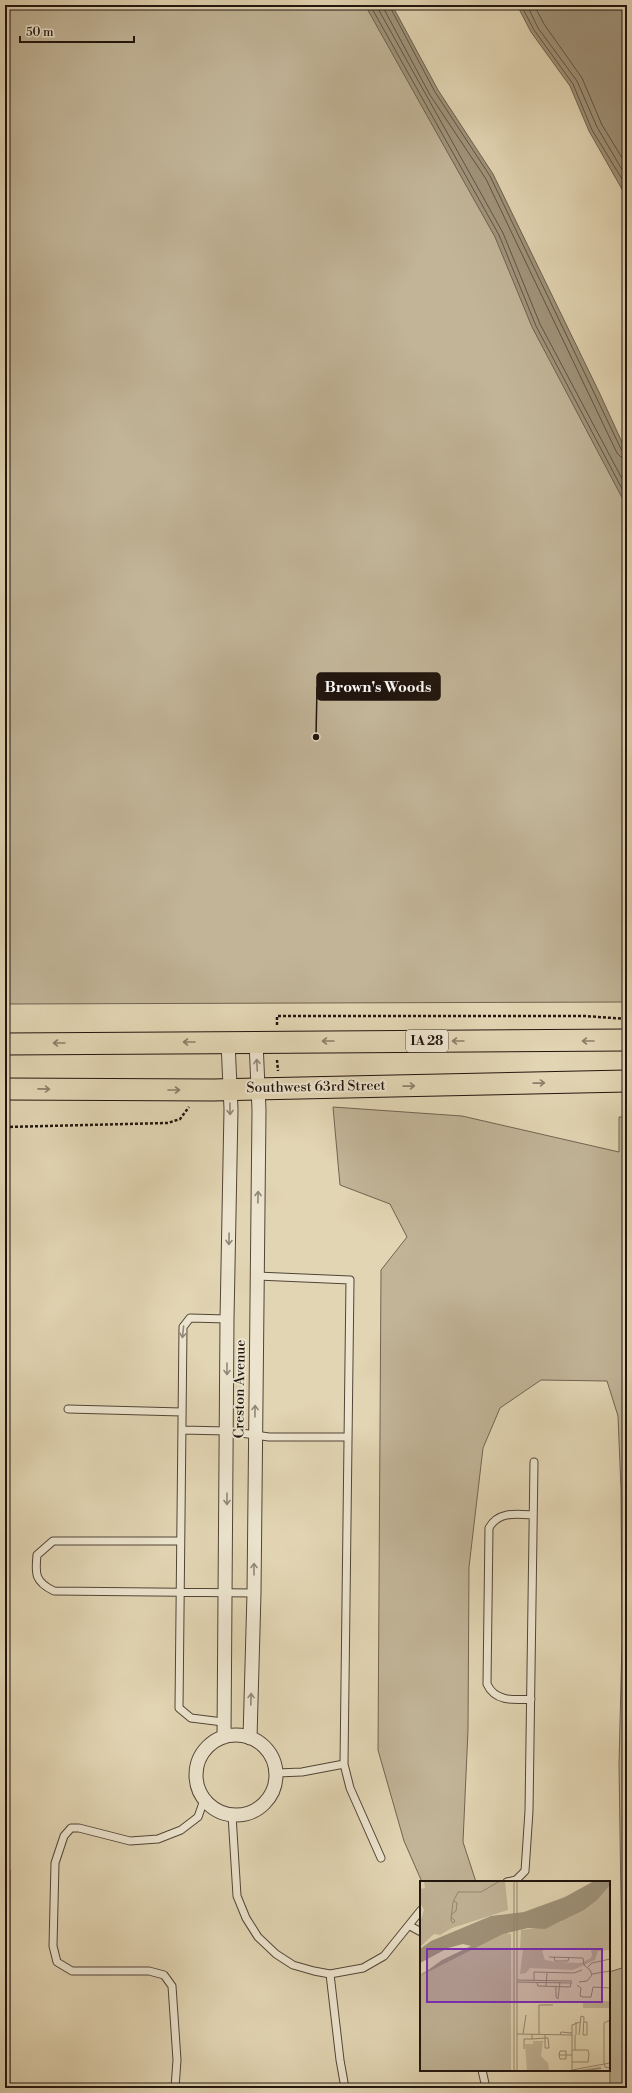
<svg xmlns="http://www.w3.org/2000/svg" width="632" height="2093" font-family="'Libre Bodoni',serif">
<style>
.green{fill:#c1b497;stroke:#716452}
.water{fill:#a0947b;stroke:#6d614f}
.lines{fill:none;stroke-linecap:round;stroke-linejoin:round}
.shore{stroke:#605444;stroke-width:1}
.lane-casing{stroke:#514537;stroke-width:9}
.street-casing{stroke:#514537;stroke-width:15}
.primary-casing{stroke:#21150e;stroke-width:23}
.path{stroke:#21150e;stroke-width:2.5;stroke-dasharray:3 2;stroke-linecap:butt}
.lane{stroke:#ece4ce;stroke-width:7}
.street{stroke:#ece4ce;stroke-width:13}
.primary{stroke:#e2d5b3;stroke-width:21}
.oneway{stroke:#8b7f69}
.oneway2{stroke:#918778}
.labels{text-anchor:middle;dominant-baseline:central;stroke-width:4;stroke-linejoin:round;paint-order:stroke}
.shield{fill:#ece4ce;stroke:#5e5348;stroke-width:1}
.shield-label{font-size:13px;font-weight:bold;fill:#21150e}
.street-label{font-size:14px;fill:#21150e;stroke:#ece4ce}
.inset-river{fill:none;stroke:#a0947b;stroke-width:2}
.inset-road{fill:none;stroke:#958871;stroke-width:1}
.view{fill:#7b2cbf;fill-opacity:0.15;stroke:#7b2cbf;stroke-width:2}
.inset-edge{fill:none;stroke:#21150e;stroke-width:2}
.leader{fill:none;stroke:#21150e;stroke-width:1.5}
.callout-dot{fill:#21150e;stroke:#ece4ce;stroke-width:1.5}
.callout{fill:#21150e;stroke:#21150e;stroke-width:1.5}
.callout-label{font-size:15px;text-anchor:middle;font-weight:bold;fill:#fff}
</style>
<rect width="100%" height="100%" fill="#e2d5b3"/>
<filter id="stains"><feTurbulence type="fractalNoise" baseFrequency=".005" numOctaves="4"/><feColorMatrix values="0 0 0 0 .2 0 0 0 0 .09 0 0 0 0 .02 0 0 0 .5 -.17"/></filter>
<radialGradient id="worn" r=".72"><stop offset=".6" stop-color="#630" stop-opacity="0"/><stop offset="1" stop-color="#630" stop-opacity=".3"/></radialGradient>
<!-- green -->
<path class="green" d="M5 5H380L627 472V1002L5 1004Z
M333 1107 462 1116 619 1152V1117H627V2088H610L609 1972 622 1968 619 1764 622 1643 621 1489 618 1416 607 1381 541 1380 500 1408 483 1448 469 1567 468 1730 463 1842 476 1882H422L404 1841 378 1750 381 1270 407 1237 390 1204 340 1185Z
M5 1870H10V2088H5Z"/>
<!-- water -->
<path class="water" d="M365 5H392L438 90 493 174 599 392 627 453V507L532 327 495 237Z
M517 5H627V198L589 131 570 86 531 32Z"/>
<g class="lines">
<!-- shore -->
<path class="shore" d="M370 5 499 235 536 326 627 498
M376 5 503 233 540 324 627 488
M384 5 385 11 430 95 486 179 617 453 621 457 627 458
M389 5 435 92 490 176 622 451 627 453
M521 5 534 30 573 84 592 130 627 187
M527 5 538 28 577 81 597 127 627 178
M534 5 544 24 582 78 602 125 627 166"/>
<defs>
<path id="lane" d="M257 1276 350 1280 344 1764 350 1788 381 1858
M68 1409 182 1412
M182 1430 227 1431 269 1437H348
M180 1541H53L37 1555C35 1574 35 1582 54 1591L254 1593
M531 1699C514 1700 495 1702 487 1684L489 1528C498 1511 517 1514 533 1515
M223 1722 191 1718 179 1708 183 1327 190 1318 227 1319
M277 1773 302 1772 344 1764
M232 1815 237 1896 246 1918 258 1937 276 1954 293 1965 314 1971 330 1974 363 1968 384 1956 421 1910
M507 1882 516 1880 525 1871 529 1811 534 1462
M410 1926 421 1932
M330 1974 340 2060 345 2088
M482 2070 486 2088
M175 2088 177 2060 172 1986 164 1975 149 1971H72L57 1962 53 1946 55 1863 64 1836 71 1828H79L130 1841 158 1839 181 1830 198 1817 204 1800"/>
<path id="street" d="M196 1775a40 40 0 1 1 80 0a40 40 0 1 1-80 0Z
M224 1737 227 1319 231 1109 228 1042
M250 1738 254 1593 259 1110 256 1042"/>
<path id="primary" d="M5 1044 627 1040
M5 1089 213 1090 627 1081"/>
</defs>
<!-- lane casing -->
<use href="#lane" class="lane-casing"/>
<!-- street casing -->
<use href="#street" class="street-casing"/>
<!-- primary casing -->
<use href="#primary" class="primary-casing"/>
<!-- path -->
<path class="path" d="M277 1025V1016H585L627 1019
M277 1060 278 1071
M5 1127 168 1123 180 1119 189 1107"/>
<!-- lane -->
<use href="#lane" class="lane"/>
<!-- street -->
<use href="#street" class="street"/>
<!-- primary -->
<use href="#primary" class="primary"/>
</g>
<!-- one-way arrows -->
<defs><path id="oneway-shaft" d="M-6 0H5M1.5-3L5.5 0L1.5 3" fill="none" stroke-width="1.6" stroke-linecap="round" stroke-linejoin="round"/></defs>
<g class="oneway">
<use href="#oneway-shaft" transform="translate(328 1041) rotate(180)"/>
<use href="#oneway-shaft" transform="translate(458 1041) rotate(180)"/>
<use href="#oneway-shaft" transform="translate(588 1041) rotate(180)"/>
<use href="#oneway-shaft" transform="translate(189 1042) rotate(180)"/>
<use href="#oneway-shaft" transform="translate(59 1043) rotate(180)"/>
<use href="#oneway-shaft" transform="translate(539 1083) rotate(-1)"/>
<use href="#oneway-shaft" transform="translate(409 1086) rotate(-1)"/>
<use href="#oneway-shaft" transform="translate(44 1089) rotate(1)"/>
<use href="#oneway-shaft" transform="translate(174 1090)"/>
</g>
<g class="oneway2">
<use href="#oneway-shaft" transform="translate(257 1065) rotate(-93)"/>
<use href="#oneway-shaft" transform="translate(230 1109) rotate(89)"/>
<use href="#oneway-shaft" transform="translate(258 1197) rotate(-89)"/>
<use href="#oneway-shaft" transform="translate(229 1239) rotate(91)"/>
<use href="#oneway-shaft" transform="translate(183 1332) rotate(96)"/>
<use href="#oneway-shaft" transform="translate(227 1369) rotate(90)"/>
<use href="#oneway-shaft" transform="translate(255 1411) rotate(-89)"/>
<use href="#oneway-shaft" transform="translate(227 1499) rotate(90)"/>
<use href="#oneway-shaft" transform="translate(254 1569) rotate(-90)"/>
<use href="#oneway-shaft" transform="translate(251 1699) rotate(-88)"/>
</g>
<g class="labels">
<!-- shield labels -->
<rect class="shield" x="406" y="1030" width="42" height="22" rx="3"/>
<g class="shield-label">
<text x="427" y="1041">IA 28</text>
</g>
<!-- street labels -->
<g class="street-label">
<text transform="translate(316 1087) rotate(-1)">Southwest 63rd Street</text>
<text transform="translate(240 1389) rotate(-89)">Creston Avenue</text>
</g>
</g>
<!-- overview -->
<g transform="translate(420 1881)">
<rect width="190" height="190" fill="#e2d5b3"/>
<path d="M4 0H85L88 29 32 47 20 54 14 53 0 66V41L4 29 0 21V8L5 7ZM190 0V69L178 70 175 79 153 89 110 87 106 92 100 93 103 69H100L101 49 128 46 142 40 143 35ZM125 69H171L172 74 171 77 161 82 138 81 125 79 122 70ZM81 51 91 53V190H0V93ZM163 120H190V127H163ZM113 160H123L121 175 128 182 129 190H107L105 163H113Z" fill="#c1b497" fill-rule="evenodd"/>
<path d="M174 0H190V4L177 19 164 29 125 48 108 47 83 53 0 95 22 79 51 65 43 63 28 67 0 82V68L11 60 71 35 104 31 145 16Z" fill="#a0947b"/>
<path class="inset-river" d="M161 190 181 187"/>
<path class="inset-road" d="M94 0V190M97 0V190M31 34 36 30 37 22 34 20M31 36 35 40 33 42 31 40V38L33 21 38 11H61L80 0M129 76 163 77 164 84 170 89 172 94 167 100 159 101M134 76 135 80H148L149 76M168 86 172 82 190 78M172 93 190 90M97 99 152 100M114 99V91L154 92 162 89M97 101 152 102M117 102 118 105 150 106 151 102M157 104 161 107 160 115 163 116H171L173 106 190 107M126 105 127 92M136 106V116L138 118 140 101M190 139 184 142V181L185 186 190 187M97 153 152 154M103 153 106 134M112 153V158L125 157H128L129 167H125V154M119 153V124H133M140 154 141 151 152 152M156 154V141M159 154 161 135 164 136 163 154M163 154H167V141H164M104 168V158H112M152 169H168L169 173 168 181H152M155 169V154M139 174 140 178H146V170H140L139 174H152M152 189 190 182M152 190V144L160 141"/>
<path class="view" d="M7 68H182V121H7Z"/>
<rect width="190" height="190" class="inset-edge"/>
</g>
<!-- callouts -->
<path class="leader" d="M316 737L317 687"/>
<circle class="callout-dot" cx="316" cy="737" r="4"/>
<rect class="callout" x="317" y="673" width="123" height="27" rx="4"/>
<g class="callout-label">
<text x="378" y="692">Brown's Woods</text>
</g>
<!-- margin -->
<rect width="632" height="2093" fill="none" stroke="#e2d5b3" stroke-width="20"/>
<rect x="6" y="6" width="620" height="2081" fill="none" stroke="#21150e" stroke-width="2"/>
<rect x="10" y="10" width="612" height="2073" fill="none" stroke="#21150e"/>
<!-- scale -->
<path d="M20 36v6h114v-6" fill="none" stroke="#21150e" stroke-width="2"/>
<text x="26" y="36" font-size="12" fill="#21150e" stroke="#ece4ce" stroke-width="3" paint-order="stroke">50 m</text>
<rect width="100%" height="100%" filter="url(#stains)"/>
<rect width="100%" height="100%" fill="url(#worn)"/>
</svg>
